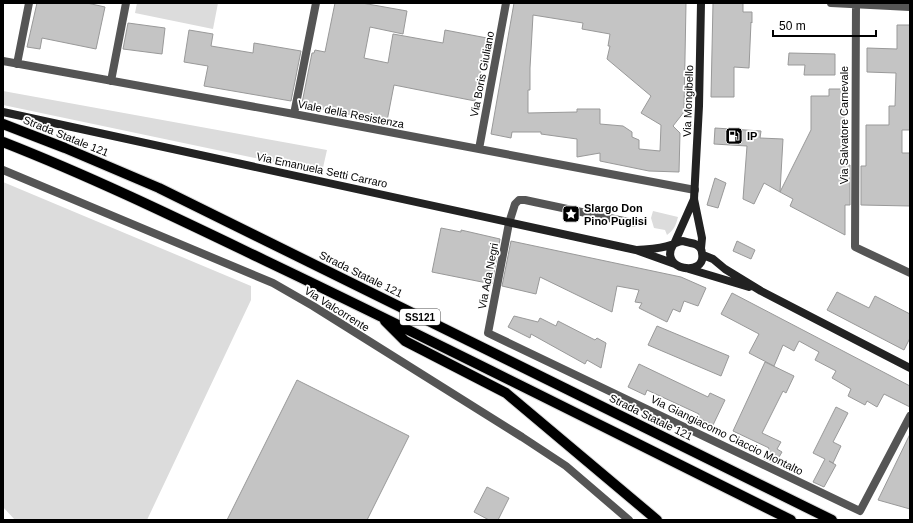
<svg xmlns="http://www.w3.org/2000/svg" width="913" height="523" font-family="Arial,sans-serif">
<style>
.green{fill:#dcdcdc}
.building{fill:#c4c4c4;stroke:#999;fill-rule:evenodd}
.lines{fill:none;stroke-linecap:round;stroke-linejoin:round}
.primary-casing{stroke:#dbdbdb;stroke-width:12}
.street{stroke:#555;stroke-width:8}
.secondary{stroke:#222;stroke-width:8}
.primary{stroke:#000;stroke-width:10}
.labels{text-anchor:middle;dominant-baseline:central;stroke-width:3.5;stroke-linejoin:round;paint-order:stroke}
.shield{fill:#fff;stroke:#4c4c4c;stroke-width:1}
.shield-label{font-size:10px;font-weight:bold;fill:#000}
.street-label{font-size:11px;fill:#000;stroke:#fff}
.poi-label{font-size:11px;font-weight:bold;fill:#000;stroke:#fff;text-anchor:start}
</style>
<rect width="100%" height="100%" fill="#fff"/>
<!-- green -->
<path class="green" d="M137 3H218L213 29 135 13Z
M3 91 327 150 322 172 3 105Z
M3 182 251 286V300L147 520H15L3 507Z
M653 211 678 217C676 225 674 230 667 235L665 230 654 228 651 218Z"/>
<!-- building -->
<path class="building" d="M37 3H87L105 7 96 49 42 38 40 49 27 47Z
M335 3H362L407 11 403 34 370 27 364 58 388 63 393 34 443 43 445 30 487 38 475 101 394 85 387 121 304 106 305 103H302L312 53H314L315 50 325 52Z
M514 3H686L684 112 673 126 680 133 679 172 649 171 600 161V153L577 157V139L541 134V132H512L511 138 491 134ZM533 15 583 23 582 29 610 34 608 46H610L607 59 651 96 641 113 661 125 660 151 639 149V140L632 137V132L623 126 600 124V109H577V112L528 113V90H530V68Z
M713 3H743V12H752V23L751 22 749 68 734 67V97H711Z
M128 23 165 28 162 54 123 49Z
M897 25H910V130H902V153H910V206L861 205V166H866V125H889V106H895L896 73 867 72V48L897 49Z
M189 30 213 34 211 46 253 53 254 43 301 51 291 101 204 86 208 66 184 62Z
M789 53 835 54V75H804L805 65H788Z
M829 89H844V165H850V205H845V235L790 206 793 199 780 192 811 130V96H829Z
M715 128 761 131 760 138 783 139 780 192 764 183 754 204 743 199 747 146 714 144Z
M715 178 726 183 718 208 707 205Z
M441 228 461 232V230L500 239 492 284 432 272Z
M511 241 681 277 706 288 698 306 684 301 680 312 673 309 667 322 639 308 642 303 635 302 639 290 617 286 612 312 540 277 536 294 502 286Z
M737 241 755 250 751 259 733 251Z
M837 292 869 308 875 296 910 314V338L904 350 827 310Z
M732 293 910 386V407L884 394 877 407 867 401 865 405 848 396 851 389 832 378 836 371 815 360 819 352 799 341 794 351 783 345 774 366 749 353 759 334 721 314Z
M514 316 538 322 540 318 556 326 558 321 595 340 597 338 606 343 601 368 587 360 585 364 531 334 530 338 508 327Z
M657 326 729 356 721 376 648 345Z
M765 362 794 376 786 393 783 391 762 433 781 442 777 449 782 452 775 464 764 459 769 448 733 431Z
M639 364 708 397 710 393 725 400 713 425 697 417 699 414 647 390 645 395 628 387Z
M297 380 409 436 367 520H227Z
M836 407 848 413 833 442 841 446 833 463 829 461 836 465 824 487 813 482 825 459 813 453Z
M910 434V509L878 500Z
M487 487 509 498 498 520H489L474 512Z"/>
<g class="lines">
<defs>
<path id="primary" d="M3 124 65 148 159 188 832 520
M3 142C100 180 193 226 287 271 456 352 623 437 791 520
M385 321 405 341 506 393 657 520"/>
</defs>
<!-- primary casing -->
<use href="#primary" class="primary-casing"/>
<!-- street -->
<path class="street" d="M831 3 910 7
M856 3 855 247 910 273
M3 61 294 114 695 190
M17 64 29 3
M111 81 126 3
M294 114 316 3
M479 149 506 3
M3 170 273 283 313 306 522 437 566 466 629 520
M633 223 525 200H519L515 204 509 223 488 333 860 511 910 416"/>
<!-- secondary -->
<path class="secondary" d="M701 3 699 106 694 199 702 238 701 248
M3 112 636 250 675 264
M674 244 694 199
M637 250C648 249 661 249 671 245 675 244 678 241 683 241 686 242 691 243 695 244 699 246 702 249 702 253 707 278 658 270 673 245
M703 255 713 259 725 269 761 291 910 368
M689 269 749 287"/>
<!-- primary -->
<use href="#primary" class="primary"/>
</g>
<!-- icons -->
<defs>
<symbol id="fuel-square" viewBox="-11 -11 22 22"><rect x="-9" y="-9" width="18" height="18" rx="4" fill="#000" stroke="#fff"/><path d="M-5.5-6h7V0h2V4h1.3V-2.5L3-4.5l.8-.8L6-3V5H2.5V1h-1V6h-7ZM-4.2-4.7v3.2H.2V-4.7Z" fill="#fff"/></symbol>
<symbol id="sight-square" viewBox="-11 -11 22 22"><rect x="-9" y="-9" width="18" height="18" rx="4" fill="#000" stroke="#fff"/><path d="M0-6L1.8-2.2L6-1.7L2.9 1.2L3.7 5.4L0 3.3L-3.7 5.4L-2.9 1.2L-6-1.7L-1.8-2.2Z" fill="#fff"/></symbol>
</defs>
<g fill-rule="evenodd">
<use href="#fuel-square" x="724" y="126" width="20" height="20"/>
<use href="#sight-square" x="561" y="204" width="20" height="20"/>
</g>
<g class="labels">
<!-- shield labels -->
<rect class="shield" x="400" y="309" width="40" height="16" rx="3"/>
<g class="shield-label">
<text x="420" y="317">SS121</text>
</g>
<!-- street labels -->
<g class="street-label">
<text transform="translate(482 74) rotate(-79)">Via Boris Giuliano</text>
<text transform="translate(688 101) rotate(-88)">Via Mongibello</text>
<text transform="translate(351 114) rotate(11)">Viale della Resistenza</text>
<text transform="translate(844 125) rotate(-90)">Via Salvatore Carnevale</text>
<text transform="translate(66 136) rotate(22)">Strada Statale 121</text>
<text transform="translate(322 170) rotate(12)">Via Emanuela Setti Carraro</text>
<text transform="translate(361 274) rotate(26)">Strada Statale 121</text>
<text transform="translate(488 276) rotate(-79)">Via Ada Negri</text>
<text transform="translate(337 309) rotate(32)">Via Valcorrente</text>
<text transform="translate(651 417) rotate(26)">Strada Statale 121</text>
<text transform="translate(727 435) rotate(26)">Via Giangiacomo Ciaccio Montalto</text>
</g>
<!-- poi labels -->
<g class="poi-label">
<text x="747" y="136">IP</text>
<text x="584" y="208">Slargo Don<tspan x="584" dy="13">Pino Puglisi</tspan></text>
</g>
</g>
<!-- border -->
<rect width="913" height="523" fill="none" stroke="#000000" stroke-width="8"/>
<!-- scale -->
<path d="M773 30v6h103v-6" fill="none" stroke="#000000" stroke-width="2"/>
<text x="779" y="30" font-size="12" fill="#000000" stroke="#ffffff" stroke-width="3" paint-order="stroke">50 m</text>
</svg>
